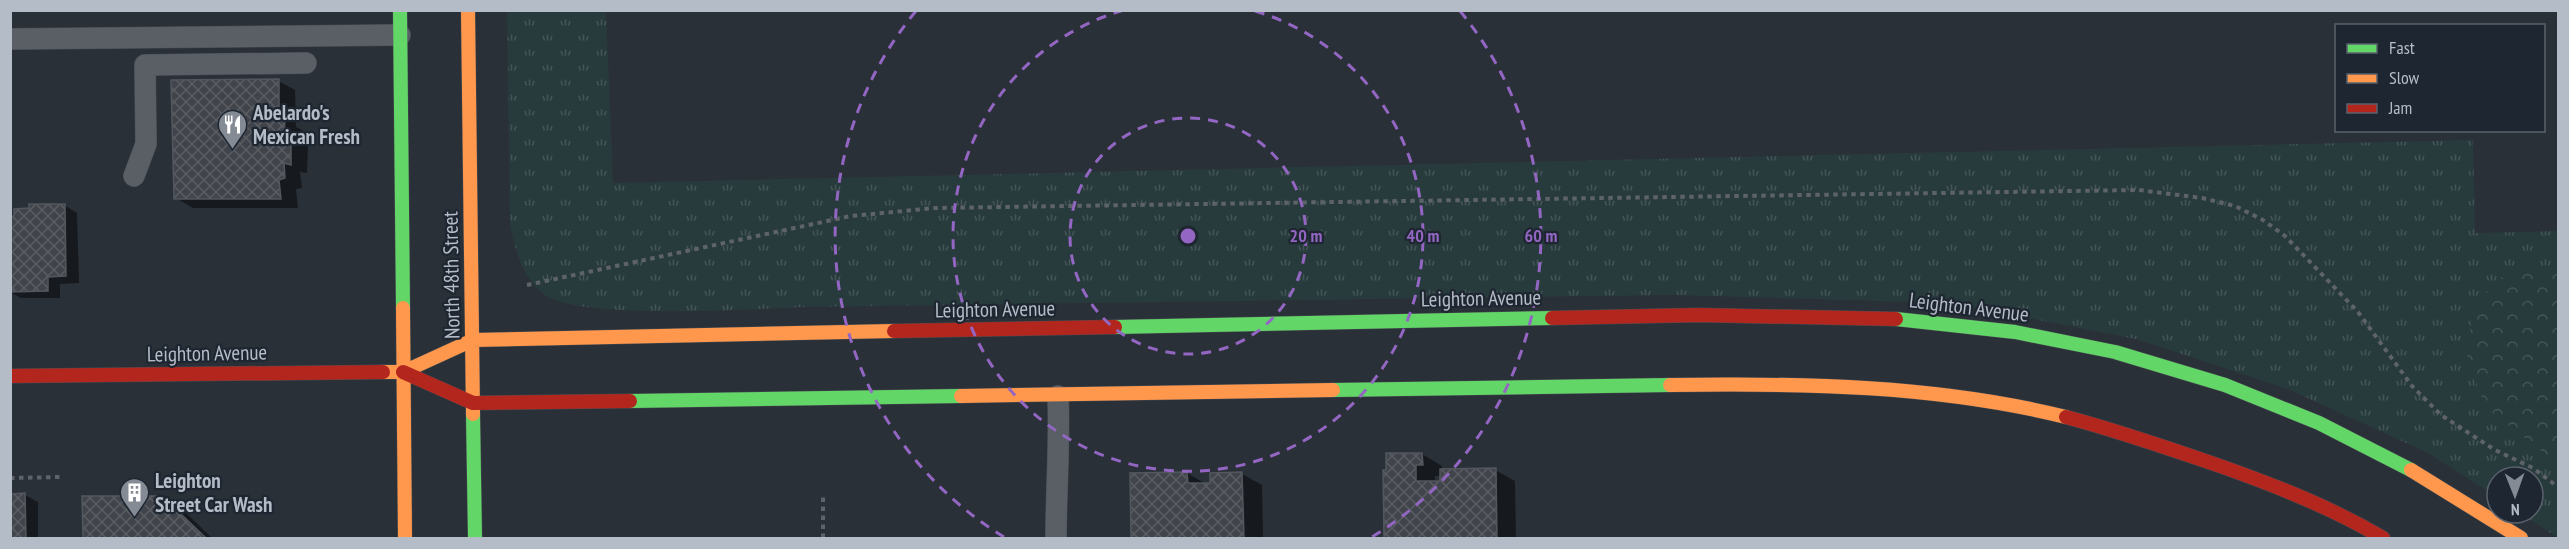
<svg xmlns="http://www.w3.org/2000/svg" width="2569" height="549" font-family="'PT Sans Narrow',sans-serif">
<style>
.grass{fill:url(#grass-tufts)}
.forest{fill:url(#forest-crowns)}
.shadow{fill:#0007;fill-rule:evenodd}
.building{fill:url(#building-cross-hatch);stroke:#52575f;stroke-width:1.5}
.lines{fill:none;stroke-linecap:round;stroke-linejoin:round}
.lane-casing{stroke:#484c52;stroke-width:22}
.fast-casing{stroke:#484c52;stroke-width:15}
.slow-casing{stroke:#484c52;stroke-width:15}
.jam-casing{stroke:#484c52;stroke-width:15}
.path{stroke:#5d6368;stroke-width:4;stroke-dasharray:4.5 4.5;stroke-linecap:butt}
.lane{stroke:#5a5e65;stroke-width:21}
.fast{stroke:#63d668;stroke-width:14}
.slow{stroke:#ff974d;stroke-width:14}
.jam{stroke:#b3261e;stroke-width:14}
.ring{fill:none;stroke:#9266c2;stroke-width:3;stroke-dasharray:10 8}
.labels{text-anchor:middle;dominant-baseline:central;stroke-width:4.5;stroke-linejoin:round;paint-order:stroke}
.poi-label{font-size:21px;font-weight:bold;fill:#b4bcc7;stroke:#1e2631;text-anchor:start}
.street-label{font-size:21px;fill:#b4bcc7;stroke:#1e2631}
.centre{fill:#9266c2;stroke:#1e2631;stroke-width:3}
.ring-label{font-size:18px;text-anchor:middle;font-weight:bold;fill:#9266c2;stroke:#1e2631;stroke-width:4.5;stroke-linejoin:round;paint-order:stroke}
</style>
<defs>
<pattern id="grass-tufts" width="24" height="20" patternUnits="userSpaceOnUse" patternTransform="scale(1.5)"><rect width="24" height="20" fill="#273a3c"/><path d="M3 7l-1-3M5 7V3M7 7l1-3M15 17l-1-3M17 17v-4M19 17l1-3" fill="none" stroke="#445557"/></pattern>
<pattern id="forest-crowns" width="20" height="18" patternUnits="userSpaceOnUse" patternTransform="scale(1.5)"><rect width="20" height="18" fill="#273a3c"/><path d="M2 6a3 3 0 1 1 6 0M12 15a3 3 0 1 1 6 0" fill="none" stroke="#445557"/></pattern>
<pattern id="building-cross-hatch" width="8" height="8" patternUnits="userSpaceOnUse" patternTransform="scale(1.5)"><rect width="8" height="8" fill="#41454b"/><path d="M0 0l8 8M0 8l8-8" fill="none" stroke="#5a5e63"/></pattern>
</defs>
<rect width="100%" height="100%" fill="#2a3037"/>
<!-- grass -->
<path class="grass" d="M507 11H606L613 183 2473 140 2475 233 2558 231V265L2543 266 2558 464V538L2521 513H2533V477H2497V497L2428 453 2288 389 2136 339 1951 303 1676 295 802 307C754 309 574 321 542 293 521 274 515 250 510 223Z"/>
<!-- forest -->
<path class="forest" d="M2558 265V464L2486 408 2467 358 2473 306 2500 278 2537 267Z"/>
<!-- shadow -->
<path class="shadow" d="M278 81 295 90 296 127 302 130 301 141 308 145 307 173 300 172 302 188 296 189 298 208H193L176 198Z
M64 205 77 213 79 283 60 284V298H21L10 292V280Z
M1422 454 1442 466V471L1495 470 1515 481 1516 538H1386L1385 471ZM1435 476H1442V482H1435Z
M1187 473 1206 484H1211V474H1242L1262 485 1263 538H1133L1131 474Z
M10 494 25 495 38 502V538H10Z
M161 497 182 509 212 538H84V498Z"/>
<!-- building -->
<path class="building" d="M279 79V118L285 119 284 134H291V165L284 163 285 178 279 180 281 199H174L171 80Z
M29 204H65L66 276 48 277V291L10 292V217L14 216V209L29 208Z
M1386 453H1422L1423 465H1416V481H1440V469L1496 468 1497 538H1384L1383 470H1386Z
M1187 472 1188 483H1210V473L1242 472 1244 538H1131L1130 473Z
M25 493 26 538H10V494Z
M82 496H162L206 538H83Z"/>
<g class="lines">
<defs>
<path id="lane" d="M10 39 400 35
M134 176 146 144 145 65 306 63
M1056 538C1056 491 1060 443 1058 396"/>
<path id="fast" d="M400 10 403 308
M1896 319 2015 332 2115 352 2225 385 2319 423 2411 470
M1115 327 1552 318
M1333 390 1670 385
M630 401 961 396
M473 414 475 538"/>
<path id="slow" d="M468 10 473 414
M403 308 405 538
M383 372H403L473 340 894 331
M1670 385C1802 383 1937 385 2066 417
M961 396 1333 390
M2411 470 2521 538"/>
<path id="jam" d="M1552 318 1700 315 1896 319
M894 331 1115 327
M403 372 473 403 630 401
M10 376 383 372
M2066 417C2119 431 2171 449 2223 467 2279 487 2332 508 2383 538"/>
</defs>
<!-- lane casing -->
<use href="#lane" class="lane-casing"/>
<!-- fast casing -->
<use href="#fast" class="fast-casing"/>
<!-- slow casing -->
<use href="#slow" class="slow-casing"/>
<!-- jam casing -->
<use href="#jam" class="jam-casing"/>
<!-- path -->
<path class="path" d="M527 285 851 216 935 208 2139 190 2202 198 2235 206 2263 220 2285 236 2358 312 2412 386 2441 415 2495 450 2533 468 2558 487
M10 478 61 477
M823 538V493"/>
<!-- lane -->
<use href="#lane" class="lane"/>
<!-- fast -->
<use href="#fast" class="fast"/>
<!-- slow -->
<use href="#slow" class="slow"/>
<!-- jam -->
<use href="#jam" class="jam"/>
</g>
<!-- distance rings -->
<g class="ring">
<circle cx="1188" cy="236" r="118"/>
<path d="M1255 11A235 235 0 1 1 1121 11"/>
<path d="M1004 537A353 353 0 0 1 916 11M1460 11A353 353 0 0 1 1372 537"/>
</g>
<!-- icons -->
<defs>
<symbol id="restaurant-pin" viewBox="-11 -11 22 30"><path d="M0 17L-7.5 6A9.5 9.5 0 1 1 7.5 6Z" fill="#848b95" stroke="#1e2631"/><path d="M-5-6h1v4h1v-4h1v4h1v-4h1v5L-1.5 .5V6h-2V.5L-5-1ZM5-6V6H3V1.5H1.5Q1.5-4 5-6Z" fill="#fff"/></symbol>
<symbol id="building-pin" viewBox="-11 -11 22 30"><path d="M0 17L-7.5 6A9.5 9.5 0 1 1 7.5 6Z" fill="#848b95" stroke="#1e2631"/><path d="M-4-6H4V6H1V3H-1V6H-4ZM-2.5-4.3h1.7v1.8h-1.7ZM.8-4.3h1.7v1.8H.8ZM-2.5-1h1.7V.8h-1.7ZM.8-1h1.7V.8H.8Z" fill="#fff"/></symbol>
</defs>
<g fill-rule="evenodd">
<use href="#restaurant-pin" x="216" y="108" width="33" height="45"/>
<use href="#building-pin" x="118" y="476" width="33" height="45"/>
</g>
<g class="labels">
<!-- poi labels -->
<g class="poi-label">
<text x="253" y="112">Abelardo's<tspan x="253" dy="24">Mexican Fresh</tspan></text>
<text x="155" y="480">Leighton<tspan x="155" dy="24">Street Car Wash</tspan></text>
</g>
<!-- street labels -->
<g class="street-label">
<text transform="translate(451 275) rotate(-91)">North 48th Street</text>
<text transform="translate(1481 298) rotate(-1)">Leighton Avenue</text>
<text transform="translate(1969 307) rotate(7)">Leighton Avenue</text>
<text transform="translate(995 309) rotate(-1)">Leighton Avenue</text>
<text transform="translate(207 353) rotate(-1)">Leighton Avenue</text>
</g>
</g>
<circle cx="1188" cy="236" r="9" class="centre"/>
<g class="ring-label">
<text x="1306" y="242">20 m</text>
<text x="1423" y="242">40 m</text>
<text x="1541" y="242">60 m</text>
</g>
<!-- border -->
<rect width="2569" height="549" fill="none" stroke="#b4bcc7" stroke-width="24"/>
<!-- legend -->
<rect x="2335" y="24" width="210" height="108" fill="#1e2631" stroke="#5a626d" stroke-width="1.5"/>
<rect x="2347" y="44" width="30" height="9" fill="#63d668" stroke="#5a626d" stroke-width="1.5"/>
<text x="2389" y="54" font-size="18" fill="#b4bcc7">Fast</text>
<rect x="2347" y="74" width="30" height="9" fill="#ff974d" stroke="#5a626d" stroke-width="1.5"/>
<text x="2389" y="84" font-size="18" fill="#b4bcc7">Slow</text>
<rect x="2347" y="104" width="30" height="9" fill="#b3261e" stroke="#5a626d" stroke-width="1.5"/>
<text x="2389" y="114" font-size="18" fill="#b4bcc7">Jam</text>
<!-- north arrow -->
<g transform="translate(2515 495) rotate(179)"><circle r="28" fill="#1e2631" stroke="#5a626d" stroke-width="1.5"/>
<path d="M0-4.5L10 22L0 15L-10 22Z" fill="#848b95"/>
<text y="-9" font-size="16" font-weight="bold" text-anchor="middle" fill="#b4bcc7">N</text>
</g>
</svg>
